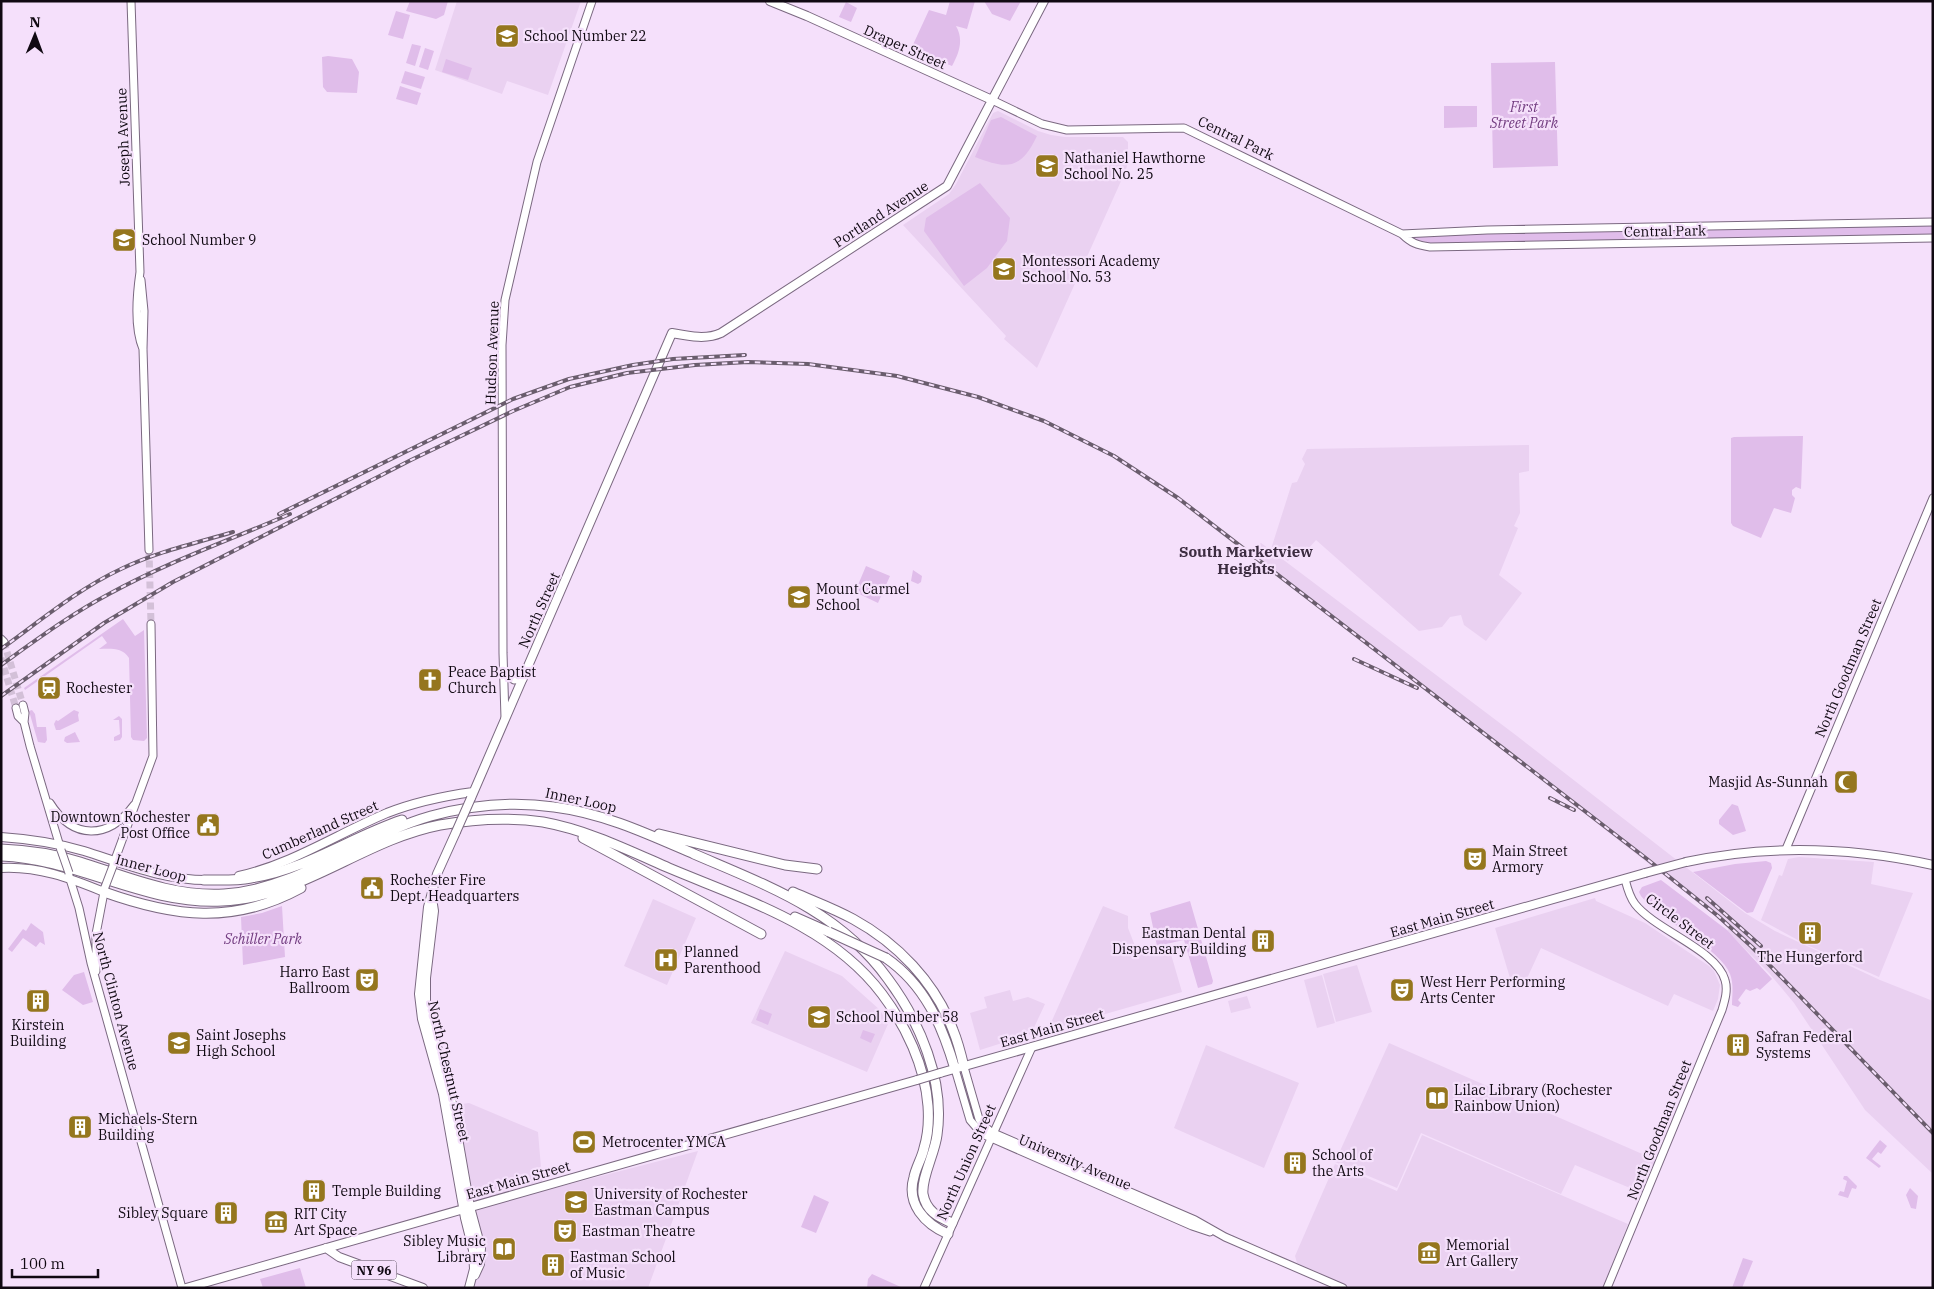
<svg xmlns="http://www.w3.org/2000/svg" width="1934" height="1289" font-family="'IBM Plex Serif',serif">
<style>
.built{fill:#ead1f1}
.green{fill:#e0bdea}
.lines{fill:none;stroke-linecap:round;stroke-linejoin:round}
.secondary-tunnel{stroke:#d3c0d8;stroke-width:7;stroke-dasharray:7 3.5;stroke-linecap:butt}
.secondary-casing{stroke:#7b6981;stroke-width:9}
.primary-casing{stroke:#7b6981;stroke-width:10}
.highway-casing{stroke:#7b6981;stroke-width:11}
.secondary{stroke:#fff;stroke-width:7}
.primary{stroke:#fff;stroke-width:8}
.highway{stroke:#fff;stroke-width:9}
.rail-casing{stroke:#6a5d6d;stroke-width:4}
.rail{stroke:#f5e0fb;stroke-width:2;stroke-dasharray:5.5;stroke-linecap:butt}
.secondary-bridge-casing{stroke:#7b6981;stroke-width:9;stroke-linecap:butt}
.primary-bridge-casing{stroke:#7b6981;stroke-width:10;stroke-linecap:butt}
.highway-bridge-casing{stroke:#7b6981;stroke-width:11;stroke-linecap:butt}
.secondary-bridge{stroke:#fff;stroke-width:7}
.primary-bridge{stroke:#fff;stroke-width:8}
.highway-bridge{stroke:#fff;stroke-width:9}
.labels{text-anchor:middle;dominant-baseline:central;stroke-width:4.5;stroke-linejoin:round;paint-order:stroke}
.shield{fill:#f5e0fb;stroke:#554a58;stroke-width:1}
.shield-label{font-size:12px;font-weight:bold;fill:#100912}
.poi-label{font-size:14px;fill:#100912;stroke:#f5e0fb;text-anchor:start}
.street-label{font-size:14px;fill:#100912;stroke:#f5e0fb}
.park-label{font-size:14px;font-style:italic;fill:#733d81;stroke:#f5e0fb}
.neighbourhood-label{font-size:15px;font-weight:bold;fill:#3c2c40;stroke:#f5e0fb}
</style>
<rect width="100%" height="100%" fill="#f5e0fb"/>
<!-- built -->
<path class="built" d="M457 1H581L548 95 507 81 502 94 435 70Z
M998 111 1038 131 1051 135 1065 137H1123L1128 142V161L1126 170 1037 368 1004 339 1006 336 903 225 949 194 956 184 993 113Z
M1529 445V471L1519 473 1520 513 1514 526 1518 528 1499 575 1522 593 1486 641 1464 625 1461 615 1450 617 1442 627 1419 631 1316 540 1301 557 1295 553 1288 561 1271 549 1292 483 1297 482 1305 464 1302 459 1307 449Z
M1261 543 1517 736 1745 913 1775 931 1880 980 1933 1001V1174L1865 1110 1794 1003 1769 973 1727 931 1730 927 1249 552Z
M1799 857 1874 862 1871 884 1913 893 1879 977 1807 945 1761 920 1779 875 1782 876 1788 859Z
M1595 898 1596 901 1645 923 1709 966 1714 971 1720 985 1718 999 1713 1011 1674 994 1668 1006 1541 948 1524 985 1510 978 1495 928Z
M653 899 696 918 667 985 624 966Z
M1103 906 1128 916V928L1137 951 1168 944 1182 992 1053 1029 1050 1025Z
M785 951 842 976 880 1010 888 1024 867 1072 751 1023Z
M1357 965 1372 1012 1336 1022 1323 974Z
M1322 975 1335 1023 1317 1028 1304 980Z
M1010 990 1013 1001 1028 997 1045 1004 1031 1034 980 1050 970 1013 987 1008 984 997Z
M1247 996 1251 1008 1231 1013 1228 1001Z
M1389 1043 1656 1160 1642 1193 1575 1165 1561 1194 1421 1133 1397 1188 1335 1162Z
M1206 1045 1299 1083 1264 1168 1174 1128Z
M469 1103 538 1132 543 1191 698 1151 648 1288H473L485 1253 474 1213 455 1105Z
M1422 1135 1628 1224 1603 1288H1352L1297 1263 1295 1256 1335 1164 1397 1191Z"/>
<!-- green -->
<path class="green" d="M410 1H448L444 15 436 19 406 11Z
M950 1H975L967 29 956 26C964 40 959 53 952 66L911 49 929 10 946 15Z
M984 1H1021L1010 21 992 14Z
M846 2 857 8 851 22 839 17Z
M396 11 410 15 403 39 388 35Z
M412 44 421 46 415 66 406 63Z
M425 48 434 51 428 70 419 67Z
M328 56 352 59 359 72 357 93 327 92 323 87 322 57Z
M446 59 472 68 468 80 442 72Z
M1555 62 1558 166 1493 168 1491 63Z
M405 71 425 77 421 89 401 83Z
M400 86 421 93 417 105 396 99Z
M1444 106H1477V127L1444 128Z
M1001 117 1037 136C1021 169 1008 170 975 157L991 120Z
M980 183 1010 218 1007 241 987 268 964 286 924 231 926 218Z
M1933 225V236L1435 244 1418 240 1412 236 1413 234Z
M1803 436 1801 489 1796 487 1792 490V495L1795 498 1791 513 1774 508 1761 538 1733 526 1731 523V438L1734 437Z
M866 566 890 576 878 603 855 592Z
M913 570 922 576 921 582 918 584 911 581Z
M123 619 135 636 144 630 147 738 144 741 133 740 131 737 129 658C122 647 110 649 99 649L107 643 102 636 25 690 24 688Z
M32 710 35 714 37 727H46L47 740 45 743 38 742 29 711Z
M74 710 79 712 78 715 79 721 60 730H56L54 724 56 720 58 721Z
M119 716 122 719V737L120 740 114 741V737L120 734 119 720H113Z
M75 732 80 742 67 743 64 741 65 737Z
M1732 804 1738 806 1746 831 1733 835 1719 824V820Z
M1766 861 1771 863 1772 868 1753 912 1747 913 1693 872 1735 864Z
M1661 880 1727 930 1772 979 1760 990 1757 988 1750 991 1746 989 1738 1000 1741 1003 1738 1007 1732 1005C1732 994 1734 985 1730 974 1721 949 1661 921 1641 896L1639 892 1642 887Z
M1190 901 1213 981 1212 984 1198 988 1184 940 1157 946 1150 913Z
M282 906 285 957 243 965 241 917 262 913Z
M31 923 43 932 45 945 40 942 36 947 23 938 12 952 8 949 23 929 26 931Z
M84 972 93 1002 83 1005 62 990 74 975Z
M760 1009 772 1014 768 1025 756 1020Z
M863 1030 875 1034 871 1043 860 1038Z
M1880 1140 1887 1146 1881 1154 1878 1152 1872 1159 1881 1166 1879 1168 1866 1158Z
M1844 1176H1847L1857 1186 1856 1189 1852 1188 1848 1198 1838 1195 1840 1191 1844 1192 1847 1181 1843 1179Z
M1910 1188 1918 1196 1916 1209 1911 1208 1906 1195Z
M814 1195 829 1202 816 1233 801 1227Z
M1743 1258 1753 1261 1742 1288H1732Z
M300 1268 306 1288H263L260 1279Z
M872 1274 903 1288H867L868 1279Z"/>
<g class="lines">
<!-- secondary-tunnel -->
<path class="secondary-tunnel" d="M149 550 151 624
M4 642 23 705
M1 658 16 708"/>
<defs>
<path id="secondary" d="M131 1 140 272C137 293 134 328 143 349
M992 100 1042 124 1067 130 1184 128 1402 234C1411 243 1417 245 1430 247L1933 238
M1402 234 1487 230 1933 222
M141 280 144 311 143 349 149 550
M1 639 4 642
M504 673 514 680 523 679
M23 705 25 713 24 722 30 746 61 850
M16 708 18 716 24 722
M505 718 503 653 502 345 505 300 537 162 592 1
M50 803C73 840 108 840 134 805
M1786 849 1933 498
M113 865 153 756 151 624
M69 876 79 908 91 963 182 1288
M96 971V934L105 887
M964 1067 979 1119 983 1125 991 1132 1195 1220 1225 1237 1343 1288
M955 1069 970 1120 982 1134 1192 1226 1210 1232
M924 1288 1032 1047
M1607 1288 1722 1010C1725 1000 1728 990 1725 980 1717 950 1655 930 1635 904 1629 896 1627 887 1625 879"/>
<path id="primary" d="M770 1 807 16 992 100
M471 798 672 333C688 336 706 340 721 333L947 186 1044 1
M456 832 437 874 428 907 419 994 422 1019 443 1094 465 1218 473 1250 474 1269 469 1288
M1 837C30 839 57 843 84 851 125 864 166 881 210 880
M1686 862C1769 844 1850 847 1933 865
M1 868C38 866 70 878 104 892
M239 876C292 864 337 834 387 813 415 802 444 796 473 792
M432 898 434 911 426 978V1003L430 1022 450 1092 470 1207 481 1248 480 1264 475 1275
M940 1073 1645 873
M326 1248 339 1257 423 1288
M186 1288 917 1080"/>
<path id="highway" d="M659 834 785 865 817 869
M583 838 761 934
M1 849C28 850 54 854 80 862 128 877 173 897 224 894 300 889 360 836 431 816 471 805 513 801 554 807 603 813 648 834 694 854 768 886 839 911 888 979 920 1022 945 1081 937 1135 935 1153 921 1178 923 1194 926 1211 938 1217 952 1223
M1 856C79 859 144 905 222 901 301 898 363 840 440 825 474 819 509 817 543 822 587 830 628 850 669 868 745 900 831 926 882 994 906 1026 925 1066 928 1106 929 1120 928 1135 924 1148 922 1158 916 1167 914 1177 906 1204 925 1224 948 1234
M204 880C220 880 235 881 251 878 305 870 351 837 402 820
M104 892C174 917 233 925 301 888
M793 892C813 901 833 908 853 919 897 943 935 982 953 1030 958 1042 961 1054 964 1067
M795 917 829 932
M886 958C925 985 942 1025 955 1069"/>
</defs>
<!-- secondary casing -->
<use href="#secondary" class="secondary-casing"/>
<!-- primary casing -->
<use href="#primary" class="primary-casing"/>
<!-- highway casing -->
<use href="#highway" class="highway-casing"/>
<!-- secondary -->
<use href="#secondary" class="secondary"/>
<!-- primary -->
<use href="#primary" class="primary"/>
<!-- highway -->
<use href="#highway" class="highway"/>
<defs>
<path id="rail" d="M279 514 513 399 569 379 633 365 673 359 745 355
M1 649C40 621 78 589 121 569 156 552 196 543 233 532
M1354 659 1417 688
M1 665C36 640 71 614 109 594 167 562 230 540 290 514
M1 696 104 623 173 582 411 460 513 411 570 387 627 373 695 365 748 362 808 364 897 376 978 397 1044 421 1114 456 1178 498 1647 859 1718 916 1752 947 1933 1133
M1550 798 1574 810
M1707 898 1761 946"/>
</defs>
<!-- rail casing -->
<use href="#rail" class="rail-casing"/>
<!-- rail -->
<use href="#rail" class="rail"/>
<defs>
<path id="secondary-bridge" d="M61 850 69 873
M105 887 113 866"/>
<path id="primary-bridge" d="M456 832 471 798
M1645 873 1686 862
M917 1080 940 1073"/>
<path id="highway-bridge" d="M829 932 886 958"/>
</defs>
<!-- secondary-bridge casing -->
<use href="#secondary-bridge" class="secondary-bridge-casing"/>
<!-- primary-bridge casing -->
<use href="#primary-bridge" class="primary-bridge-casing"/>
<!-- highway-bridge casing -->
<use href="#highway-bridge" class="highway-bridge-casing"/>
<!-- secondary-bridge -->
<use href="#secondary-bridge" class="secondary-bridge"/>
<!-- primary-bridge -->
<use href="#primary-bridge" class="primary-bridge"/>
<!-- highway-bridge -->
<use href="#highway-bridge" class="highway-bridge"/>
</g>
<!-- icons -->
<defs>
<symbol id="school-square" viewBox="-11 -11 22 22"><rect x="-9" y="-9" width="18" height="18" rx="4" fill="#95761e" stroke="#f5e0fb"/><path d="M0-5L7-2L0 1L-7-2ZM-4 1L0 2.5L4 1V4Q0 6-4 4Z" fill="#fff"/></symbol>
<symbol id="church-square" viewBox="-11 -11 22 22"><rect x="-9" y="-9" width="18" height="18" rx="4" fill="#95761e" stroke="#f5e0fb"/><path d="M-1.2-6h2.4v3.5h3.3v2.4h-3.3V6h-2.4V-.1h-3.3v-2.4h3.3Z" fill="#fff"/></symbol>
<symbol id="station-square" viewBox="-11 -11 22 22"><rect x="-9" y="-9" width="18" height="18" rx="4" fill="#95761e" stroke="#f5e0fb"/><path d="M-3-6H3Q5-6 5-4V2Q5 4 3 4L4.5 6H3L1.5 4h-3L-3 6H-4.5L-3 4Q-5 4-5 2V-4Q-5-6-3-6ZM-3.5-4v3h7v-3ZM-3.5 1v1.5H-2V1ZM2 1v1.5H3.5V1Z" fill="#fff"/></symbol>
<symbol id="mosque-square" viewBox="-11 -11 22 22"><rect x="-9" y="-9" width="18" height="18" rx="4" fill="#95761e" stroke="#f5e0fb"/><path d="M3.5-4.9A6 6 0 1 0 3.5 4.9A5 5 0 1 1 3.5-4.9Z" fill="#fff"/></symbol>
<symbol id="civic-square" viewBox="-11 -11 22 22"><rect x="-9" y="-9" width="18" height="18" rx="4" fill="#95761e" stroke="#f5e0fb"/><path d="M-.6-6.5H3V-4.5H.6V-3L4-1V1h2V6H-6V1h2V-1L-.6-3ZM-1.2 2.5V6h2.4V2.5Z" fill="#fff"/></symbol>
<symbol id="theatre-square" viewBox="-11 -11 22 22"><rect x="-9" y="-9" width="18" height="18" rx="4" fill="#95761e" stroke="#f5e0fb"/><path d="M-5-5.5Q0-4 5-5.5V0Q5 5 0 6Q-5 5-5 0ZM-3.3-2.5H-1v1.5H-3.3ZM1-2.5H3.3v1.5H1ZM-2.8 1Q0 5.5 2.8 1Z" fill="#fff"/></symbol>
<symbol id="building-square" viewBox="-11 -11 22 22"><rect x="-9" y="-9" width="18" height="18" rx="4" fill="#95761e" stroke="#f5e0fb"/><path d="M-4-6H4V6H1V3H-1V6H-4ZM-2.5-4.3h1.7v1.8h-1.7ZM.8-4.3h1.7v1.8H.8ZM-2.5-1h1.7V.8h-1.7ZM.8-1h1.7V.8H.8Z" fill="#fff"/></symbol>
<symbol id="hospital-square" viewBox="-11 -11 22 22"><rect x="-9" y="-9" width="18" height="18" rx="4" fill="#95761e" stroke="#f5e0fb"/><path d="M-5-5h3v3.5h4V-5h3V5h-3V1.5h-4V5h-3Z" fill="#fff"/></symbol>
<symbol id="library-square" viewBox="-11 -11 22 22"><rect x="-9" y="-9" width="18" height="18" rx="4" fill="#95761e" stroke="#f5e0fb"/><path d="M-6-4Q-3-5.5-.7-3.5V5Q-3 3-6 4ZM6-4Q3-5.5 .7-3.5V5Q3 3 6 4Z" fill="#fff"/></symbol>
<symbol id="stadium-square" viewBox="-11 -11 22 22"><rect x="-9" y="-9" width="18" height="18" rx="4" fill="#95761e" stroke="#f5e0fb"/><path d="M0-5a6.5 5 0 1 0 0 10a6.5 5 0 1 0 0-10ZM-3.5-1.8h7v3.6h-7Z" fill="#fff"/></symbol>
<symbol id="university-square" viewBox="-11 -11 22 22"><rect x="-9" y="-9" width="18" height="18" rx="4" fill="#95761e" stroke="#f5e0fb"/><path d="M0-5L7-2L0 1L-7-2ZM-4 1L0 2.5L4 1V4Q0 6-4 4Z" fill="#fff"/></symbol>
<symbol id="museum-square" viewBox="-11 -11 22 22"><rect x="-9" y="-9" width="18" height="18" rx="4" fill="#95761e" stroke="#f5e0fb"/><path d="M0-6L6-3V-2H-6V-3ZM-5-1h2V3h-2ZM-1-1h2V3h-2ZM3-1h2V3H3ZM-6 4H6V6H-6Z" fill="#fff"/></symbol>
</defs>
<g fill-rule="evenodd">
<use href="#school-square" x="493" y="22" width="28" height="28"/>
<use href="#school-square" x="1033" y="152" width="28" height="28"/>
<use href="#school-square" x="110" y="226" width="28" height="28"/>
<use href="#school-square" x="990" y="255" width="28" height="28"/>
<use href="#school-square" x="785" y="583" width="28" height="28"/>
<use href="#church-square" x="416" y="666" width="28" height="28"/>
<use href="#station-square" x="35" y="674" width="28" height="28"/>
<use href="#mosque-square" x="1832" y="768" width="28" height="28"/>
<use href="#civic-square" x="194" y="811" width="28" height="28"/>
<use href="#theatre-square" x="1461" y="845" width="28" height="28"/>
<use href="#civic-square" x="358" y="874" width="28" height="28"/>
<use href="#building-square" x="1796" y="919" width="28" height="28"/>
<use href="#building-square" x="1249" y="927" width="28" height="28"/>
<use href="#hospital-square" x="652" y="946" width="28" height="28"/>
<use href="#theatre-square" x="353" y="966" width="28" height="28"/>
<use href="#theatre-square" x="1388" y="976" width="28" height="28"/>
<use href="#building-square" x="24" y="987" width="28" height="28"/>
<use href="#school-square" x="805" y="1003" width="28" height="28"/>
<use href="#school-square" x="165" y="1029" width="28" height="28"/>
<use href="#building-square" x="1724" y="1031" width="28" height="28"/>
<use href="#library-square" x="1423" y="1084" width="28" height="28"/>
<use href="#building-square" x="66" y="1113" width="28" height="28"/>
<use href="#stadium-square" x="570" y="1128" width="28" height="28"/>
<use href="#building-square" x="1281" y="1149" width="28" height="28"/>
<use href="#building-square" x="300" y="1177" width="28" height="28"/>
<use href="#university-square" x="562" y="1188" width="28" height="28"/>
<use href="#building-square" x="212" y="1199" width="28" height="28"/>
<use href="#museum-square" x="262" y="1208" width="28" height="28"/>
<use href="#theatre-square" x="551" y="1217" width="28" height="28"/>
<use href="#library-square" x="490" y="1235" width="28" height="28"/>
<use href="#museum-square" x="1415" y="1239" width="28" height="28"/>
<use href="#building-square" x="539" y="1251" width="28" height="28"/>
</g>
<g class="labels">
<!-- shield labels -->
<rect class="shield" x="351.5" y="1260.5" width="45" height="19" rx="4"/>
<g class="shield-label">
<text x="374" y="1270">NY 96</text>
</g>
<!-- poi labels -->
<g class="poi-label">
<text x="524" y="36">School Number 22</text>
<text x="1064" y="158">Nathaniel Hawthorne<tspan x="1064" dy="16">School No. 25</tspan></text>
<text x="142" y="240">School Number 9</text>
<text x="1022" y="261">Montessori Academy<tspan x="1022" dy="16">School No. 53</tspan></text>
<text x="816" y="589">Mount Carmel<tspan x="816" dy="16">School</tspan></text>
<text x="448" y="672">Peace Baptist<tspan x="448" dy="16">Church</tspan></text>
<text x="66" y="688">Rochester</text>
<text x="1828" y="782" text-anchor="end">Masjid As-Sunnah</text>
<text x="190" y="817" text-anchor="end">Downtown Rochester<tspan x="190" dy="16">Post Office</tspan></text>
<text x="1492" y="851">Main Street<tspan x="1492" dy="16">Armory</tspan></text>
<text x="390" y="880">Rochester Fire<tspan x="390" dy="16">Dept. Headquarters</tspan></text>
<text x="1246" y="933" text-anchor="end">Eastman Dental<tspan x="1246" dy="16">Dispensary Building</tspan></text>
<text x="684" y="952">Planned<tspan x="684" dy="16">Parenthood</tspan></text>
<text x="1810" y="957" text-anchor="middle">The Hungerford</text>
<text x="350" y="972" text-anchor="end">Harro East<tspan x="350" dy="16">Ballroom</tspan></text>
<text x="1420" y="982">West Herr Performing<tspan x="1420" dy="16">Arts Center</tspan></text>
<text x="836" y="1017">School Number 58</text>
<text x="38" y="1025" text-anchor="middle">Kirstein<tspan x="38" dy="16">Building</tspan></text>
<text x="196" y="1035">Saint Josephs<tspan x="196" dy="16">High School</tspan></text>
<text x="1756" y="1037">Safran Federal<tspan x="1756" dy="16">Systems</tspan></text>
<text x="1454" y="1090">Lilac Library (Rochester<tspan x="1454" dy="16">Rainbow Union)</tspan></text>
<text x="98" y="1119">Michaels-Stern<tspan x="98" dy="16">Building</tspan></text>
<text x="602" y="1142">Metrocenter YMCA</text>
<text x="1312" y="1155">School of<tspan x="1312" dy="16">the Arts</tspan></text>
<text x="332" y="1191">Temple Building</text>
<text x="594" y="1194">University of Rochester<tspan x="594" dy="16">Eastman Campus</tspan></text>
<text x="208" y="1213" text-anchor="end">Sibley Square</text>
<text x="294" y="1214">RIT City<tspan x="294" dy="16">Art Space</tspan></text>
<text x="582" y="1231">Eastman Theatre</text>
<text x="486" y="1241" text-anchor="end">Sibley Music<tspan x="486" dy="16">Library</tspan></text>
<text x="1446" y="1245">Memorial<tspan x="1446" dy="16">Art Gallery</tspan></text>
<text x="570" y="1257">Eastman School<tspan x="570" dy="16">of Music</tspan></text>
</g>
<!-- street labels -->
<g class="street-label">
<text transform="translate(905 47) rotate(24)">Draper Street</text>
<text transform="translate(123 137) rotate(-92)">Joseph Avenue</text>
<text transform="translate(1236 138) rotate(26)">Central Park</text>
<text transform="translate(881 214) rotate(-33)">Portland Avenue</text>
<text transform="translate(1665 231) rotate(-1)">Central Park</text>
<text transform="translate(492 353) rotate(-88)">Hudson Avenue</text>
<text transform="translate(539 610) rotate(-66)">North Street</text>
<text transform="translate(1848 668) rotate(-67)">North Goodman Street</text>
<text transform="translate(581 800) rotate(12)">Inner Loop</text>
<text transform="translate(320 830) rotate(-24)">Cumberland Street</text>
<text transform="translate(151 868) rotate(15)">Inner Loop</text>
<text transform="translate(1442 918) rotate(-16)">East Main Street</text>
<text transform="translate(1680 921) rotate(37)">Circle Street</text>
<text transform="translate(116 1001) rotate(75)">North Clinton Avenue</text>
<text transform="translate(1052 1028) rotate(-16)">East Main Street</text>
<text transform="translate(449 1071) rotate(77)">North Chestnut Street</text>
<text transform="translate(1659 1130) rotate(-68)">North Goodman Street</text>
<text transform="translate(966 1162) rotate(-66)">North Union Street</text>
<text transform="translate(1075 1162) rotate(23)">University Avenue</text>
<text transform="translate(518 1180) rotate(-16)">East Main Street</text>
</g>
<!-- park labels -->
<g class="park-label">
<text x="1524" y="107">First<tspan x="1524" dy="16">Street Park</tspan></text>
<text x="263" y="939">Schiller Park</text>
</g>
<!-- neighbourhood labels -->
<g class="neighbourhood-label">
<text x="1246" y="551">South Marketview<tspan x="1246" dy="17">Heights</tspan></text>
</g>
</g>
<!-- border -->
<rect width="1934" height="1289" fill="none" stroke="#100912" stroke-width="5"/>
<!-- north arrow -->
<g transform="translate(35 35) rotate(1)" stroke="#f5e0fb" stroke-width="4" paint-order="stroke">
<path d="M0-4L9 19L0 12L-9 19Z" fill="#100912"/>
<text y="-8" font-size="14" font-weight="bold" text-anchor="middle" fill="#100912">N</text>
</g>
<!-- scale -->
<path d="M12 1269v8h86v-8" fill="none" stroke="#100912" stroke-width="2.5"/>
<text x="20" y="1269" font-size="15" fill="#100912" stroke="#f5e0fb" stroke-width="4" paint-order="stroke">100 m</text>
</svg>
